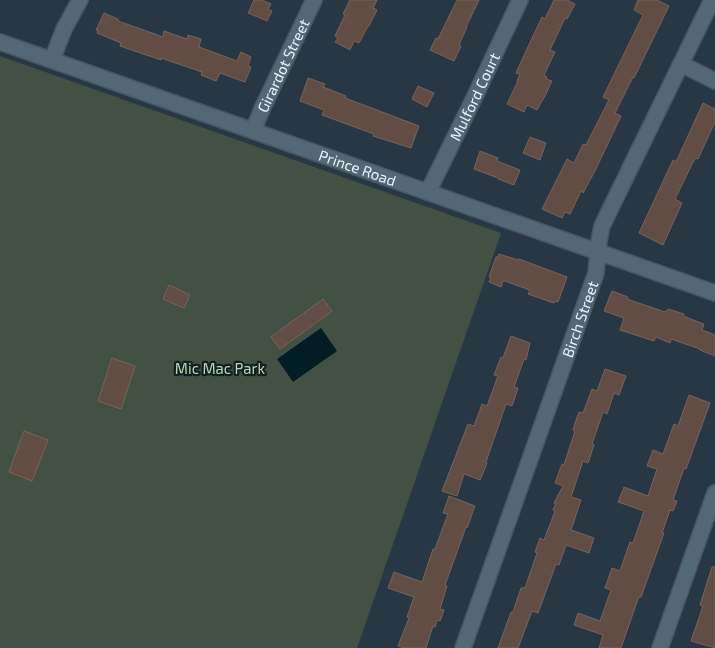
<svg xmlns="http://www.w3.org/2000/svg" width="715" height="648" font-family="'Exo 2',sans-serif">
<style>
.green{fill:#435144}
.water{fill:#021d24}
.building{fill:#624d45;stroke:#79635b}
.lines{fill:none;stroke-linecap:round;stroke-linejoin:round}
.minor-casing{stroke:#475660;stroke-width:18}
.minor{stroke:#546775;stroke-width:15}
.labels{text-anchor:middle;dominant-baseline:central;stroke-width:4.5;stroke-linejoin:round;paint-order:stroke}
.street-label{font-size:15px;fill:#e8f3fb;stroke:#161e24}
.park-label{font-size:15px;fill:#afdcb1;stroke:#161e24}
</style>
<rect width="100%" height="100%" fill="#273844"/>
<!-- green -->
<path class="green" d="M0 56 501 233 357 648H0Z"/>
<!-- water -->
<path class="water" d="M321 328 337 351 293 382 277 359Z"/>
<!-- building -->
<path class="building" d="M254 0H262L271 4 268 9 272 11 267 21 248 13Z
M350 0H377L373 8 377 10 369 26H368L359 43 354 41 350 50 335 42 338 38 335 36 345 15 343 14Z
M457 0H479L466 27H467L459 45 461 46 454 61 430 50 436 38 438 39Z
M554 0H567L575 4 567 19 565 18 550 50 555 52 544 75 547 77 546 79 552 81 546 94 537 110 527 105 524 112 507 104 518 81H517L520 74 516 73 526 51 542 17 545 19Z
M638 0H657L669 6 634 78 633 77 615 113 621 116 595 171 583 193 581 191 570 214 565 212 562 218 542 209 567 159 574 163 583 144 586 145 609 100 603 97 643 15 634 10Z
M104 13 118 19V21L155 34 163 37 164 31 187 39 188 35 201 39 199 47 237 61 241 52 251 57 248 66 251 67 245 82 220 73 216 81 201 75 202 72 161 58V60L120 46 121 43 97 33 98 30H96Z
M308 78 325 84 323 87 346 96 345 98 419 126 411 148 373 136 374 134 322 115 324 110 300 101Z
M418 86 434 93 427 107 412 99Z
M703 103 715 109V122L698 159 695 158 675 199 682 203 663 245 639 233 673 160 676 162Z
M530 137 546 143 540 160 523 153Z
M480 151 498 158 497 161 520 170 514 185 498 179V178L474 169Z
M499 254 518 260 519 259 567 277 558 302 555 301 554 303 528 294 530 291 527 289 505 281H503L501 287 489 282 491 277H489L496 257H498Z
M169 285 190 295 184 308 163 299Z
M612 291 628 297 627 299 665 312 668 309 684 314 683 316 704 324 702 330 715 335V356L700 350V349L671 339 670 343 656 337 654 341 620 330 624 318 604 311Z
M323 299 332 311 280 349 271 337Z
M511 336 530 343 526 360 524 359 514 387 518 388 512 406 506 404 486 462 487 463 480 480 464 474 457 496 442 491 468 424 474 426 482 404 487 406 498 376 494 375 501 357 503 358Z
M112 358 135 366 121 409 98 401Z
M605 369 626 376 619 395 614 393 607 414 603 412 592 444 594 445 588 463 583 461 571 497 581 500 571 530 594 538 589 553 566 545 559 565 556 564 538 613 532 611 518 648H498L511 612H513L521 588H525L537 553 535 552 540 538 544 540 555 511 553 510 556 503H554L563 486 555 483 562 464 564 465 575 431 573 430 575 423 579 412 583 413 592 389 597 391Z
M689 395 710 403 686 469 684 468 673 500 677 501 673 511 670 510 662 533H664L641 597H640L638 599 621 648H599L603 635 574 625 578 613 600 621 611 590 605 588 612 568 620 571 630 542 633 543 644 511 618 502 624 487 648 496 657 469 647 466 653 450 663 454 674 424 678 426Z
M24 431 48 440 32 481 9 472Z
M449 496 475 506 467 528 466 527 445 585 447 586 440 609 444 610 440 621 437 620 435 627 433 626 426 648H404L398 646 409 618 407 617 414 597 388 588 394 572 422 582 433 549H435L448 514 443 513Z
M712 567H715V648L691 641 703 606 700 605Z"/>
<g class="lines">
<defs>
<g id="minor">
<path id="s1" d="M0 42 715 293"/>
<path d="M52 60 64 29 80 0"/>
<path d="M681 64 715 81"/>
<path id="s2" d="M253 131 262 109 314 0"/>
<path id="s3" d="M428 192 476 94 520 0"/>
<path id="s4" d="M463 648 596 273 599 241 602 226 712 0"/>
<path d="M660 648 715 493"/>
</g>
</defs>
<!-- minor casing -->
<use href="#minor" class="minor-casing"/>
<!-- minor -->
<use href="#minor" class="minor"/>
</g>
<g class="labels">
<!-- street labels -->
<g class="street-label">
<text stroke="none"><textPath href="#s2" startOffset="72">Girardot Street</textPath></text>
<text stroke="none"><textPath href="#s3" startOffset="106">Mulford Court</textPath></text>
<text stroke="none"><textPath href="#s1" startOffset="379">Prince Road</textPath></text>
<text stroke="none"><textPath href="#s4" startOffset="349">Birch Street</textPath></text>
</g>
<!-- park labels -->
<g class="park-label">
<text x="220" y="368">Mic Mac Park</text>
</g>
</g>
</svg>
